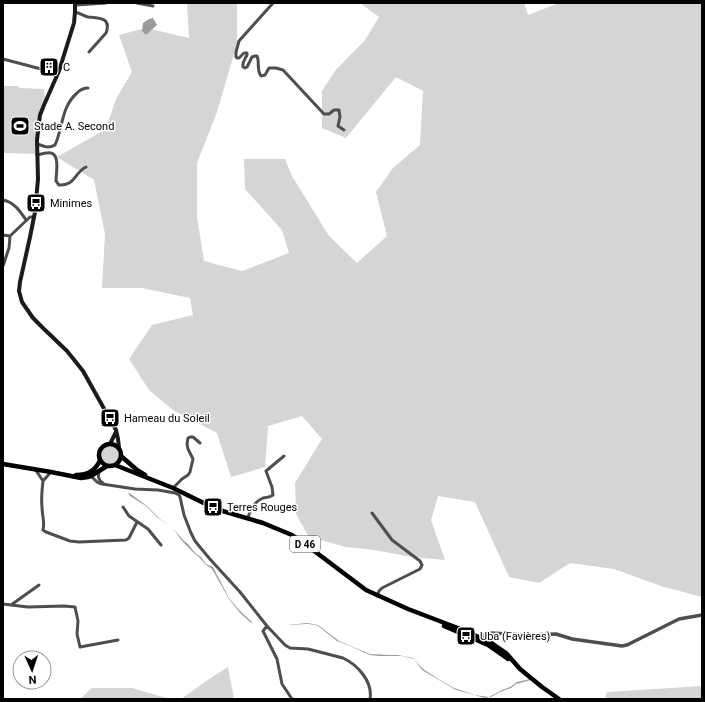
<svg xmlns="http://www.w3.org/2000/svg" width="705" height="702" font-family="Roboto,sans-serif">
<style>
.green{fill:#d5d5d5}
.water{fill:#9c9c9c}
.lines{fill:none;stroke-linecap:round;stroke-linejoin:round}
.minor{stroke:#4e4e4e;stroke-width:3}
.tertiary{stroke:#4e4e4e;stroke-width:3.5}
.secondary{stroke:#1b1b1b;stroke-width:4}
.primary{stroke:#000;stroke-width:4.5}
.labels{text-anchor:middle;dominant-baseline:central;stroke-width:3;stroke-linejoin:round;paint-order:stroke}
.shield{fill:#fff;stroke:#4c4c4c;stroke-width:1}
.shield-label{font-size:10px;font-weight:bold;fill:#000}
.poi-label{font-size:11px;fill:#000;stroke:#fff;text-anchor:start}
</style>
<rect width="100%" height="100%" fill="#fff"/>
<!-- green -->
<path class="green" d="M187 3H237V44L217 112 197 163V217L204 261 242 271 289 253 282 230 245 189 244 159H285L292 176 329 236 357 263 387 236 376 192 393 168 420 145 423 91 396 77 346 138 322 128V91L335 71 365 40 379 17 360 3H524L528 15 559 3H702V597L661 586 614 569 570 563 539 583 509 577 475 502 438 496 431 520 445 560 411 557 374 550 346 547 309 537 296 514 295 483 322 439 302 416 268 426 265 467 231 477 217 433 173 410 149 390 129 359 152 325 193 315 190 298 142 288H102L105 234 94 180 57 157 106 129 116 99 132 72 119 35 146 28 189 38Z
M3 86H18L20 88 44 89 45 98 39 112 36 154 3 153Z
M101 455a9 9 0 1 1 18 0a9 9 0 1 1-18 0Z
M228 667 234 699H181L212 677Z
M702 686V699H605L607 692Z
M92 688H132L170 699H80Z"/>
<!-- water -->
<path class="water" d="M153 18 157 25 146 35 142 31 143 23 149 19Z
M128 492 147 506 160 519 173 528 183 540 188 544 196 554 201 557 206 564 213 567 229 598 239 610 253 623 250 622 240 613 229 599 212 569 205 564 199 557 196 555 182 541 173 528 158 518 146 506 130 496Z
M307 623 318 625 339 641 370 654 390 655H398L413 658 423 669 440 680 454 688 475 695 489 697 502 690 510 687 517 682 530 679 531 680 516 684 511 688 500 692 491 697 485 698 456 690 422 670 414 659 402 656H379L370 655 350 646 337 641 318 626C307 622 299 625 288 625Z"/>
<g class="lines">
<!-- minor -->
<path class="minor" d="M137 3 153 6
M273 3 239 41 236 52V57L237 58H239L244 53H247V55C245 59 242 62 243 67L245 68 247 67 252 57 255 56H257C260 62 256 69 261 76L265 75 269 68H276L283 70 324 114H329L334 110H339L340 117 338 126 344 130
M76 5 106 3
M75 12C80 13 84 16 88 17 98 18 112 17 106 33L89 52
M3 59 41 69
M37 144C44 146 48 149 55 145 63 128 61 107 77 93 80 90 83 88 88 88
M37 155C41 154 47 152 51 153 60 155 56 174 56 181L59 185C75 186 75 172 86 167
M3 200C14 202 20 211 26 220
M3 235 10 236 30 217H34
M3 266 9 248 10 236
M35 469 43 481
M99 471C98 477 98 480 103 483
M91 476 97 482 102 484 135 489 158 490 175 493 179 495 180 497 184 515 191 533 195 541 209 558 240 592 267 626 285 645 290 648 308 649 343 658C358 665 373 682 370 699
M43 481C42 490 41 498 42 507 42 515 45 522 43 530L46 532 70 541 79 542 126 540 129 538 137 522
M43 481 51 472
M173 488 182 479 188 475 190 472 193 459 188 449 187 444 188 438 190 437H193L200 443
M123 507 129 516 148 529 161 545
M372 513 392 540 420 561 422 565 420 569 382 588 379 591 377 596
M248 518C250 509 254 502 263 498 267 497 269 498 273 495L272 487 266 471 284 456
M3 604 11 605 39 585
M11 605 28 607 64 606 75 607 78 621 77 634 80 647 118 640
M267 626 263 631 277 659 282 684 292 699"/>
<!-- tertiary -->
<path class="tertiary" d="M481 641 485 635 490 633 529 635 556 634 572 639 622 646 627 645 679 619 702 615"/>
<!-- secondary -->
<path class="secondary" d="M75 3V12L74 23 59 71 44 105 40 115 37 140 38 179 35 212 30 237 20 282 19 291 22 302 33 318 44 329 67 351 83 371 116 430 118 439 119 448
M110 444 116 432"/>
<!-- primary -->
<path class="primary" d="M99 455a11 11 0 1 1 22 0a11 11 0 1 1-22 0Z
M121 456 137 470 145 475
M3 464 51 472 81 478 88 477 91 476 107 466
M115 465 173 488 216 509 263 523 292 535 309 547 366 590 408 609 463 630 490 642 506 653 520 669 542 687 559 699
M76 475C87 475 96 470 100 460
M444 626 488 645 508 659"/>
</g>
<!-- icons -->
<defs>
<symbol id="building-square" viewBox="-11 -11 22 22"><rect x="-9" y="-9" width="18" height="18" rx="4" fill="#000" stroke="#fff"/><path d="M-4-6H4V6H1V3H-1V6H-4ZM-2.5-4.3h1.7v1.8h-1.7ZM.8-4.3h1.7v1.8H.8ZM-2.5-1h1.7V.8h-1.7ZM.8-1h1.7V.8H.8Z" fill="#fff"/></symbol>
<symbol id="stadium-square" viewBox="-11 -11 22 22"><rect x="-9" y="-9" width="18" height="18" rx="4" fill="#000" stroke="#fff"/><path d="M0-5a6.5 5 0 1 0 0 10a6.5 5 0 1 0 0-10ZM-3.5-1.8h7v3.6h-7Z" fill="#fff"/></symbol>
<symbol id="bus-square" viewBox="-11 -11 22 22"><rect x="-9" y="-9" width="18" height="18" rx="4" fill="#000" stroke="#fff"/><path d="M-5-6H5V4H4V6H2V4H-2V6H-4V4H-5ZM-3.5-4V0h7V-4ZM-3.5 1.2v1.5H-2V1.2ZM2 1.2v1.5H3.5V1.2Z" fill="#fff"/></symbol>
</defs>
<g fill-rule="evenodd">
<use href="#building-square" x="38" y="56" width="22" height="22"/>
<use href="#stadium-square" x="9" y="115" width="22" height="22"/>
<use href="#bus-square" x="25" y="192" width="22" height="22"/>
<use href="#bus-square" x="99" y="407" width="22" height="22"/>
<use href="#bus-square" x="202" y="496" width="22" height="22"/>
<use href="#bus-square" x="455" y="625" width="22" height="22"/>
</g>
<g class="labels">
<!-- shield labels -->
<rect class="shield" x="290" y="536" width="30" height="16" rx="3"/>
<g class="shield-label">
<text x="305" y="544">D 46</text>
</g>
<!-- poi labels -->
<g class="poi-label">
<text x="63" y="67">C</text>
<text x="34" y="126">Stade A. Second</text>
<text x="50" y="203">Minimes</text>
<text x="124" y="418">Hameau du Soleil</text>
<text x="227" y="507">Terres Rouges</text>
<text x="480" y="636">Uba (Favières)</text>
</g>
</g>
<!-- border -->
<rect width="705" height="702" fill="none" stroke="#000000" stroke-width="8"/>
<!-- north arrow -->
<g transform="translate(32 670) rotate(177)"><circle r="19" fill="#ffffff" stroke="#999999"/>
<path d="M0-3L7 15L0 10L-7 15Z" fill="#000000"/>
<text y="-6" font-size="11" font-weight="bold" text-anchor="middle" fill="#000000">N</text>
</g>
</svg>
